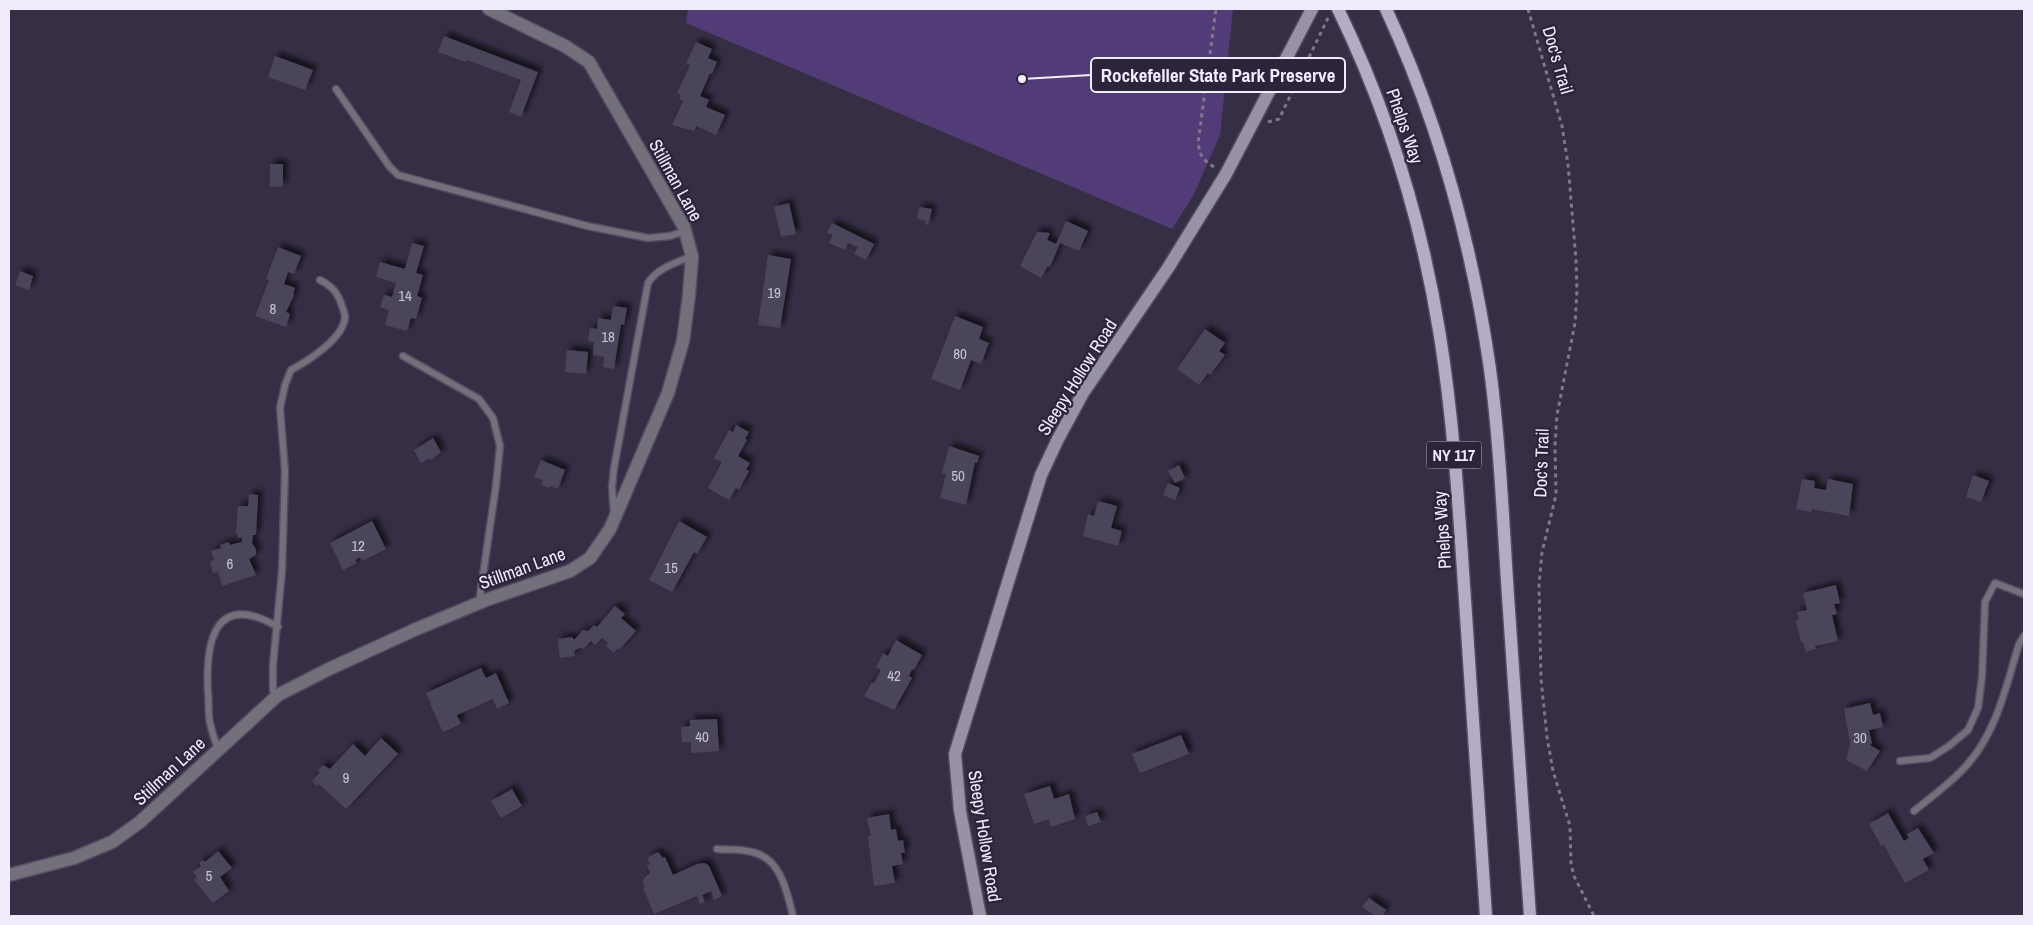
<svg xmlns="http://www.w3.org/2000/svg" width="2033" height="925" font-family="'Archivo Narrow',sans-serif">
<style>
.green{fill:#523c77}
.building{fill:#4c445c;filter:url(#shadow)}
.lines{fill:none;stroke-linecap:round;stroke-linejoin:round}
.lane-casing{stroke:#534c62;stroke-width:9}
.street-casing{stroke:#534c62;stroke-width:15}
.secondary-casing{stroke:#534c62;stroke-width:15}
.primary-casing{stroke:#534c62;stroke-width:15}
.path{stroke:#7e788c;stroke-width:3;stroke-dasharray:4 4;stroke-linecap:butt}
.lane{stroke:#73707c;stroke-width:6}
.street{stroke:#73707c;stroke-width:12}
.secondary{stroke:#9892a5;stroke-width:12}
.primary{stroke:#b4acc5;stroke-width:12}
.labels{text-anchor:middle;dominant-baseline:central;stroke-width:4.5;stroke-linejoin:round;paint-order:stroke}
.number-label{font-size:15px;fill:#c7c2d3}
.shield{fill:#2b243a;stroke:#b5b0c1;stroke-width:1}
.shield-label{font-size:16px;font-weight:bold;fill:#f0ecfb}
.street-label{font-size:18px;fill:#f0ecfb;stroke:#2b243a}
.leader{fill:none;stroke:#f0ecfb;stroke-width:2}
.callout-dot{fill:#f0ecfb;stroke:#2b243a;stroke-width:2}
.callout{fill:#2b243a;stroke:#f0ecfb;stroke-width:2}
.callout-label{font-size:19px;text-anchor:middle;font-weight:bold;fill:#f0ecfb}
</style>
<defs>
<filter id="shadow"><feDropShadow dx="4.5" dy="-4.5" stdDeviation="2.5" flood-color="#0009"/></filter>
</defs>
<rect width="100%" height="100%" fill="#352e45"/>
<!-- green -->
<path class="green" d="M688 9H1233L1220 135 1194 194 1172 229 686 23Z"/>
<!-- building -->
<path class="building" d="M444 36 538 72 521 117 509 112 521 80 467 60 466 62 438 52Z
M696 42 712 49 708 58 717 62 712 74 710 73 700 96 709 100 706 107 725 115 716 135 696 126 694 131 672 125 683 101 679 99 681 95 677 93 690 65 686 63Z
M275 56 313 70 305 90 268 77Z
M270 164H283V186L270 187Z
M789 203 796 234 781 237 774 207Z
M919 207 932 209 928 225 925 224V220L917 219Z
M1066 221 1088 231 1079 251 1060 243 1050 267 1048 266 1041 278 1020 266 1037 232 1050 233 1047 240 1056 244Z
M832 223 874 244 866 260 854 254 858 247 848 243 845 250 829 243 833 235 827 233Z
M412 243 424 246 416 273 423 275 417 296 422 298 416 319 411 318 407 331 385 325 389 310 380 307 384 295 392 297 396 283 376 277 380 262 405 269Z
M278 247 301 256 294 274 288 272 284 284 295 288 293 295H294L286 312 290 314 286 327 255 316 269 280 266 279Z
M768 255 791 259 780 328 758 325Z
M20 271 33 276 29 290 15 285Z
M613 306 627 308 624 325 621 324 614 369 603 367 604 357 593 355 594 342 588 341 590 328 597 329 598 318 611 320Z
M955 316 983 327 979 339 989 343 981 364 971 360 960 390 931 379Z
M1205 329 1225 343 1219 351 1225 355 1210 375 1208 373 1199 385 1177 369Z
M567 350 588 352 586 374 565 372Z
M736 425 749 432 745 439 747 440 738 456 750 463 746 470 749 471 739 490 736 488 729 500 708 488 722 462 714 458 729 430 733 432Z
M433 438 441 452 431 460 430 458 421 463 414 450Z
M949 446 979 456 977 463 975 462 966 505 940 498 946 474 942 473Z
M541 460 565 470 558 489 550 486 548 488 541 485 543 480 534 477Z
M1179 465 1185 478 1175 483 1168 471Z
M1973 475 1989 481 1981 502 1966 497Z
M1802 479 1815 481 1814 488 1826 490 1828 479 1853 484 1849 516 1812 509 1811 512 1796 509Z
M1168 483 1180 488 1175 500 1163 495Z
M249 494 258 495 256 535H253L252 543 256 549V555L249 559 256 575 222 586 218 572 213 573 210 561 214 560 211 551 221 548 220 545 229 542 230 545 242 542V538L238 537V534H236L238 506H248Z
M1098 501 1117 506 1111 528 1122 531 1118 546 1083 536 1088 514 1094 516Z
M372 521 386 549 362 561 360 557 355 560 357 563 343 570 330 543Z
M679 521 707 537 697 554 694 552 672 592 649 580Z
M1836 585 1840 603 1834 604 1837 614 1832 615 1838 641 1815 646 1816 649 1806 652 1803 642H1801L1796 621 1799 620 1797 612 1807 610 1803 593Z
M615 606 625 614 621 618 636 631 619 650 617 648 614 653 606 646 608 643 602 638 595 645 591 641 583 649 581 647 574 651 575 656 560 658 558 639 572 637 573 639H575L583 630 588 631 594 625 597 627Z
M896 640 922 655 914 670 912 669 909 676 912 678 894 710 864 696 872 682 874 683 881 670 876 667 883 653 888 656Z
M481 668 486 678 496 673 509 703 497 709 493 699 457 715 461 724 443 732 430 704H431L426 693Z
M1870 703 1873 715 1880 713 1883 727 1869 730 1872 743 1870 745 1880 751 1867 771 1846 760 1850 744 1844 709Z
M717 719 719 751 691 753V742H682L681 727 690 726V720Z
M1181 735 1189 754 1140 773 1132 754Z
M381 738 398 754 346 809 319 784 317 786 312 781 320 772 318 770 323 765 330 769 353 744 365 756Z
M1050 786 1054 799 1069 794 1075 819 1051 827 1049 819 1034 824 1024 794Z
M512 789 522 806 501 818 491 801Z
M1097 812 1101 822 1088 826 1085 816Z
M1888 813 1904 841 1909 838 1907 834 1918 828 1934 853 1923 859 1929 870 1905 883 1884 845 1881 846 1869 824Z
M889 814 891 830 896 829 898 841 903 840 905 853H901L903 864 892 866 895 883 874 886 868 836H871L867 818Z
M218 851 232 868 220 877 229 891 213 903 194 880 197 877 193 872 201 866 199 863 203 860 205 862Z
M658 852 663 858 665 857 673 875 697 864 705 863 709 866 722 896 714 900 711 891 702 895 705 902 700 904 697 896 654 914 643 888 645 887 643 883 644 878 650 873 647 865 650 864 647 858Z
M1369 898 1386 910 1382 916H1375L1362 907Z"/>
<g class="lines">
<defs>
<path id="lane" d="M336 89 389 166 398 175 587 226 648 238 670 236 685 231
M403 356 479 399 493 418 500 446 496 485 479 603
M614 514 612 487 614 468 648 283C657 268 676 263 692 256
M276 697 273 690V665L282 571 285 471 280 408 285 385 291 370C308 361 344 338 345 317 345 314 343 309 342 306 338 293 332 286 320 280
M218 749C215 741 212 732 210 723 208 714 209 703 208 693 205 641 215 590 278 627
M1900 761 1930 758 1949 746 1968 730 1978 708 1982 677 1985 602 1995 583 2024 594
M1914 811C1931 797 1951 783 1966 766 1997 732 2006 686 2019 644L2024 636
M717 849C728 850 741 849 752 852 781 858 787 892 793 916"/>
<path id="street" d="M9 875 74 858 112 842 140 822 278 695 329 669 414 630 486 600 570 571 590 558 610 529 668 393 683 341 689 295 692 256 684 227 589 62 565 46 489 9"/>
<path id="secondary" d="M980 916 960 811 955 754 1041 475 1058 439 1083 393 1168 268 1226 174 1312 9"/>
<path id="primary" d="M1338 9C1388 112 1422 223 1440 336 1454 424 1459 512 1465 600 1472 706 1479 811 1486 916
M1386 9C1439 123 1472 245 1490 369 1500 444 1503 521 1508 596 1516 703 1523 810 1530 916"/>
</defs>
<!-- lane casing -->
<use href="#lane" class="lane-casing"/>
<!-- street casing -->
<use href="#street" class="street-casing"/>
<!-- secondary casing -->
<use href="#secondary" class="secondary-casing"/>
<!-- primary casing -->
<use href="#primary" class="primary-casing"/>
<!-- path -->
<path class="path" d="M1528 9 1562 126 1568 164 1576 260 1577 291 1575 323 1557 415 1555 446 1556 495 1542 552 1539 585 1541 679 1547 737 1553 771 1570 826 1571 864 1574 876 1594 916
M1268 122 1279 119 1328 18
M1214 167C1203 160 1200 156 1198 143L1216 9"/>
<!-- lane -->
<use href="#lane" class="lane"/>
<!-- street -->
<use href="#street" class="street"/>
<!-- secondary -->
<use href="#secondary" class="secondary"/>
<!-- primary -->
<use href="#primary" class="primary"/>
</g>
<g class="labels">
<!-- number labels -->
<g class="number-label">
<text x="774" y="292">19</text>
<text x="405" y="295">14</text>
<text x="273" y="308">8</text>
<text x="608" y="336">18</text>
<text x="960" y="353">80</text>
<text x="958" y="475">50</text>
<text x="358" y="545">12</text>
<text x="230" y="563">6</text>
<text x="671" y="567">15</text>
<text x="894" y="675">42</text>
<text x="702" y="736">40</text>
<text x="1860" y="737">30</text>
<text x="346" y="777">9</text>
<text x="209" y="875">5</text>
</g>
<!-- shield labels -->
<rect class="shield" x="1426.5" y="441.5" width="55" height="27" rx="4"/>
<g class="shield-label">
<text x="1454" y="455">NY 117</text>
</g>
<!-- street labels -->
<g class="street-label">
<text transform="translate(1558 60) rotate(74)">Doc's Trail</text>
<text transform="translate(1405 126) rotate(71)">Phelps Way</text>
<text transform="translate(676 180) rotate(61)">Stillman Lane</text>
<text transform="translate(1077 377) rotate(-58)">Sleepy Hollow Road</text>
<text transform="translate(1541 463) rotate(-88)">Doc's Trail</text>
<text transform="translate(1442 530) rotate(-94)">Phelps Way</text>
<text transform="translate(522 568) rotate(-20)">Stillman Lane</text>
<text transform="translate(169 771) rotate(-43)">Stillman Lane</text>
<text transform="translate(985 836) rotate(81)">Sleepy Hollow Road</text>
</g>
</g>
<!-- callouts -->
<path class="leader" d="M1022 79L1091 75"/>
<circle class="callout-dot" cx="1022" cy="79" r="5"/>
<rect class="callout" x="1091" y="58" width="254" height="34" rx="5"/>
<g class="callout-label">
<text x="1218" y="82">Rockefeller State Park Preserve</text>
</g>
<!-- border -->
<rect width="2033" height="925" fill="none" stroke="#f0ecfb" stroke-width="20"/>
</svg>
